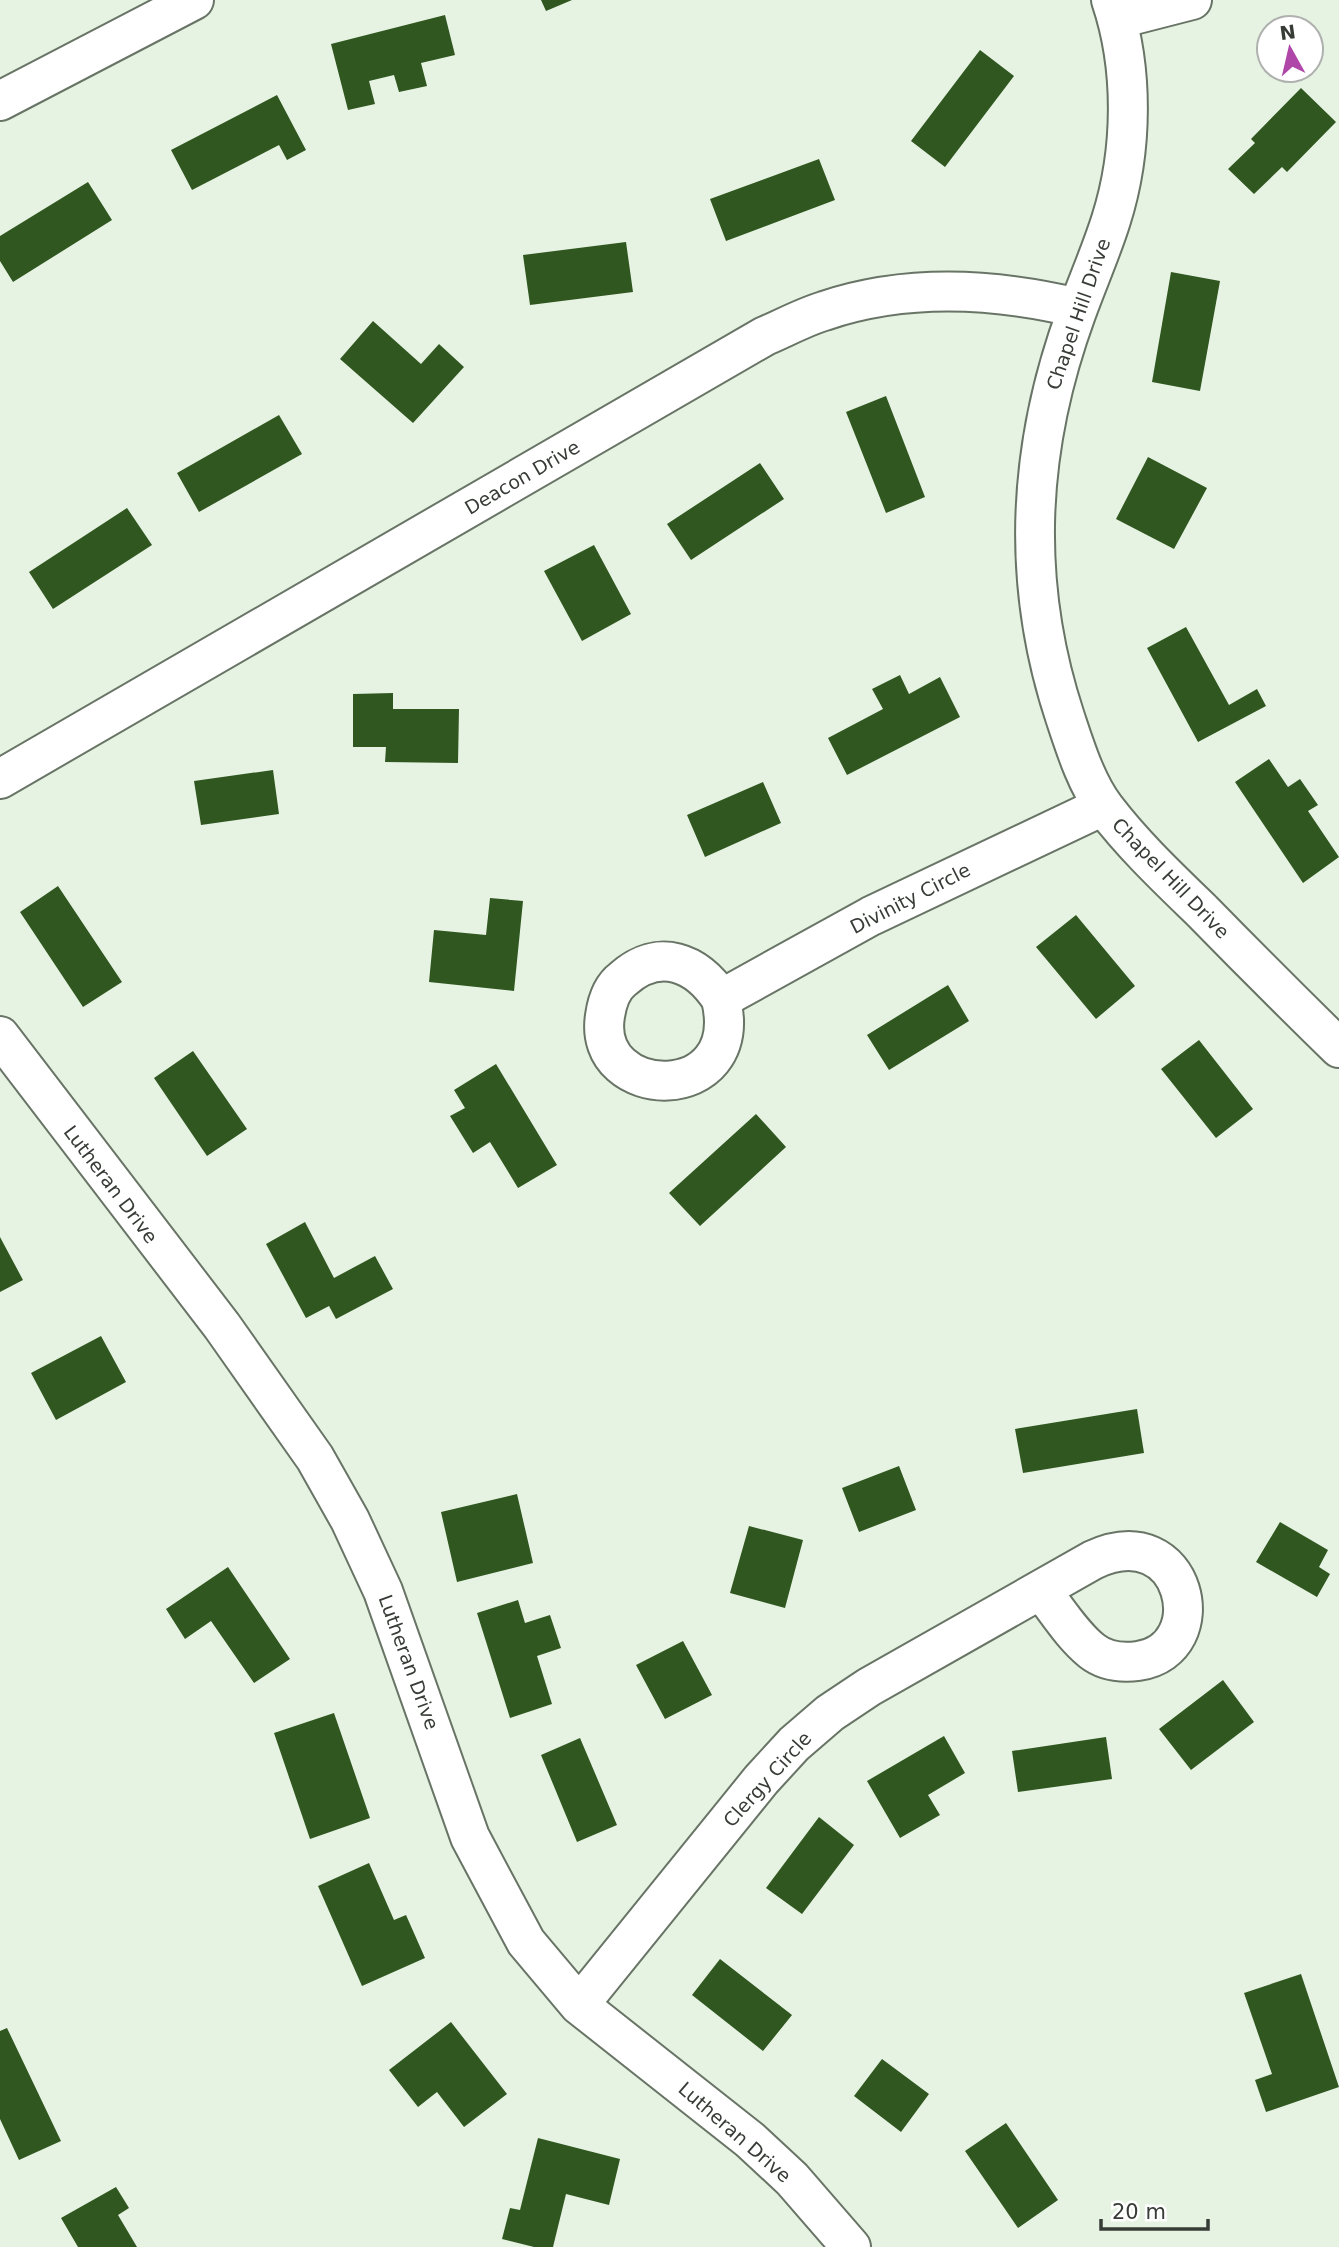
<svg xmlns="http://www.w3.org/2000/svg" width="1339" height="2247" font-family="'DejaVu Sans',sans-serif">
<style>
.building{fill:#305720}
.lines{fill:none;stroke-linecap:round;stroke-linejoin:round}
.street-casing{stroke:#687465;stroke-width:42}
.street{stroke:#fff;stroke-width:38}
.labels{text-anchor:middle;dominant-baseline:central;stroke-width:7;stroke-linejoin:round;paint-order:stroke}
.street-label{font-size:19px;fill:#373c36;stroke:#fff}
</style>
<rect width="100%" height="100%" fill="#e6f3e2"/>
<!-- building -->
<path class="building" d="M541 0H572L546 11Z
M445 15 455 55 421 63 427 86 399 92 394 75 369 81 375 104 348 110 331 44Z
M980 50 1014 76 945 167 911 141Z
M1301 88 1336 122 1287 172 1282 167 1254 194 1228 169 1255 143 1251 139Z
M277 95 306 150 287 160 279 145 192 190 171 150Z
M819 159 835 200 726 241 710 199Z
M88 182 112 220 13 282 0 261V236Z
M626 242 633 292 530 305 523 255Z
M1171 272 1220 281 1200 391 1152 382Z
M373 321 421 364 439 344 464 367 413 423 340 359Z
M886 396 925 497 886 513 846 412Z
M279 415 302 454 199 512 177 473Z
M1148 457 1207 488 1174 549 1116 519Z
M760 463 784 499 691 560 667 524Z
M127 508 152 545 53 609 29 572Z
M594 545 631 614 582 641 544 571Z
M1186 627 1229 705 1257 689 1266 706 1198 742 1147 648Z
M900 675 909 694 940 677 960 717 847 775 828 738 883 709 872 689Z
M393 693V709H459L458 763 385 762 386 747H353V694Z
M1269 759 1288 787 1300 779 1318 805 1308 811 1339 857 1303 883 1235 782Z
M273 770 279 814 201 825 194 781Z
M763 782 781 823 705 857 687 815Z
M58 886 122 982 83 1007 20 912Z
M490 898 523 901 514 991 429 982 434 930 486 935Z
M1076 915 1135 986 1096 1019 1036 947Z
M948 985 969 1021 889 1070 867 1035Z
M1199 1040 1253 1109 1216 1138 1161 1069Z
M193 1051 247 1129 207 1156 154 1078Z
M496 1064 557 1165 518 1188 490 1142 473 1153 450 1116 465 1108 454 1090Z
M756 1114 786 1147 700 1226 669 1193Z
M305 1222 334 1278 375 1256 393 1289 336 1319 329 1306 306 1318 266 1244Z
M0 1237 23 1280 0 1292Z
M101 1336 126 1382 56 1420 31 1373Z
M1137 1409 1144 1453 1023 1473 1015 1429Z
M899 1466 916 1510 859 1532 842 1488Z
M517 1494 533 1563 457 1582 441 1512Z
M1280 1522 1328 1550 1319 1567 1330 1574 1317 1597 1256 1562Z
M749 1526 803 1540 785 1608 730 1593Z
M228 1567 290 1659 254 1683 211 1621 185 1639 166 1609Z
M518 1600 525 1623 550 1615 561 1648 537 1656 552 1704 510 1718 477 1613Z
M683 1641 712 1695 665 1719 636 1665Z
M1223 1680 1254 1722 1191 1770 1159 1729Z
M334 1713 370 1818 310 1839 274 1733Z
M944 1736 965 1773 928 1795 940 1815 900 1838 867 1781Z
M1106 1737 1112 1779 1018 1792 1012 1751Z
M580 1738 617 1825 577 1842 541 1755Z
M819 1817 854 1845 802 1914 766 1888Z
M369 1863 394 1920 406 1915 425 1958 362 1986 318 1886Z
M720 1959 792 2015 763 2051 692 1995Z
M1301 1974 1339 2087 1266 2112 1255 2080 1272 2074 1244 1993Z
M451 2022 507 2094 464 2127 437 2092 418 2107 389 2070Z
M7 2028 61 2141 19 2160 0 2119V2031Z
M882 2059 929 2094 901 2132 854 2096Z
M1006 2123 1058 2200 1018 2228 965 2151Z
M538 2138 620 2159 609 2205 566 2194 553 2247H534L502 2239 510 2208 520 2210Z
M116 2187 129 2208 118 2215 137 2247H78L61 2218Z"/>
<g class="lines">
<defs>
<path id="street" d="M1111 0C1134 68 1133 151 1111 220 1101 252 1087 283 1076 314 1027 448 1020 581 1065 717 1075 747 1086 783 1105 808 1134 846 1168 878 1202 911 1247 957 1293 1003 1339 1048
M1118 19 1192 0
M0 101 194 0
M0 779 765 336C784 328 804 317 824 311 907 283 994 288 1078 308
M721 999C747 1108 591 1102 605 1016 607 1002 611 988 623 979 659 947 697 962 721 999L871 916 1103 806
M0 1036 222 1326 315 1458 350 1520 383 1591 470 1837 526 1942 579 2005 750 2140 792 2179 851 2247
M579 2005 761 1780 794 1744 830 1713 869 1687 1093 1560C1187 1516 1216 1650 1138 1661 1122 1663 1106 1662 1092 1651 1072 1635 1057 1610 1041 1590"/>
</defs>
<!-- street casing -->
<use href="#street" class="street-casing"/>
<!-- street -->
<use href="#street" class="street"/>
</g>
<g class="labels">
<!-- street labels -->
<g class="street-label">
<text transform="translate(1078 314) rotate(-71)">Chapel Hill Drive</text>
<text transform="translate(522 477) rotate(-30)">Deacon Drive</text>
<text transform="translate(1171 878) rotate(46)">Chapel Hill Drive</text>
<text transform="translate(910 898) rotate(-27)">Divinity Circle</text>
<text transform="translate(111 1184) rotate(53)">Lutheran Drive</text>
<text transform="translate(409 1662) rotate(70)">Lutheran Drive</text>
<text transform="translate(767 1779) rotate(-48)">Clergy Circle</text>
<text transform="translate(735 2132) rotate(41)">Lutheran Drive</text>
</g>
</g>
<!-- north arrow -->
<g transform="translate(1290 49) rotate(352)"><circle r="33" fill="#ffffff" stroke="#afb1af" stroke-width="2"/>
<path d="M0-5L12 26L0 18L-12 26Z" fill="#af47a9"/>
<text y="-10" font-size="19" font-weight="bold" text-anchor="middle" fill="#373c36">N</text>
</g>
<!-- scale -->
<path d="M1101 2219v10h107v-10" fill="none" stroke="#373c36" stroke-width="3.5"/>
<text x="1112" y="2219" font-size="21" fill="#373c36" stroke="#ffffff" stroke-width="5" paint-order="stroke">20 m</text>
</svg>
